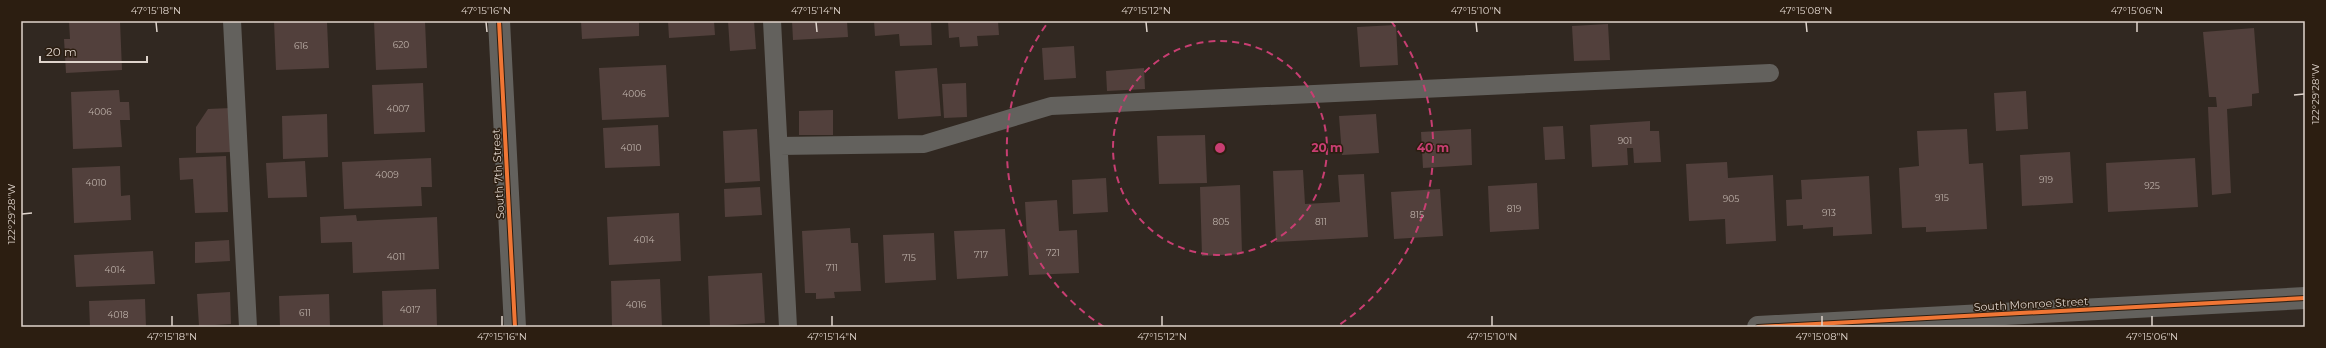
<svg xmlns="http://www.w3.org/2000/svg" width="2326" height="348" font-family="Montserrat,sans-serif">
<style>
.building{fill:#52403c}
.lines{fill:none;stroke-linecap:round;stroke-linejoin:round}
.lane{stroke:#63615d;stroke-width:18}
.street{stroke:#63615d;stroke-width:22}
.cycleway-casing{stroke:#2c1e11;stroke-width:6}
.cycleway{stroke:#f07635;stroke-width:4}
.ticks{fill:none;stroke:#dfd4cc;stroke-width:1.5}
.ring{fill:none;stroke:#c83e72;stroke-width:2;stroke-dasharray:7 5}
.labels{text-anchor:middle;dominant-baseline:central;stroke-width:3;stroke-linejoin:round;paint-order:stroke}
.number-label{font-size:9px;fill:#bcafa8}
.street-label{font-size:11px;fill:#dfd4cc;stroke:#2c1e11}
.centre{fill:#c83e72;stroke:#2c1e11;stroke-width:2}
.ring-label{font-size:12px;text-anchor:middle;font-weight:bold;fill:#c83e72;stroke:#2c1e11;stroke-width:3;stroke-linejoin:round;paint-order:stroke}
.neatline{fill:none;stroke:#dfd4cc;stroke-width:1.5}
.ticks-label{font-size:10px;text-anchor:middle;fill:#dfd4cc}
</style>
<rect width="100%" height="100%" fill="#312821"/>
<!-- building -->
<path class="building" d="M69 21H120L122 70 66 73 64 39H70Z
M274 21 327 22 329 68 276 70Z
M374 21H425L427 68 376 70Z
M581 21H639V36L582 39Z
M668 21H714L715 35 669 38Z
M728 21H754L756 49 730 51Z
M792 21H847L848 37 793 40Z
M874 21H931L932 45 900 46 899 34 875 36Z
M948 21H998L999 35 977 36 978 46 960 47 959 37 949 38Z
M1608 24 1610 60 1574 61 1572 26Z
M1396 25 1398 65 1360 67 1357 27Z
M2254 28 2259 93 2252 94V106L2227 109 2231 193 2212 195 2208 107H2217L2216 97H2209L2203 32Z
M1074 46 1076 78 1044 80 1042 48Z
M666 65 669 117 602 120 599 68Z
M937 68 941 116 898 119 895 71Z
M1144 68 1145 89 1107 91 1106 71Z
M423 83 425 132 374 134 372 85Z
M966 83 967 117 944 118 942 84Z
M119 90 120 102H129L130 120H120L122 147 73 149 71 92Z
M2026 91 2028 129 1996 131 1994 93Z
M231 108 232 152 196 153V127L208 109Z
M833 110V135H799V111Z
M327 114 328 157 283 159 282 116Z
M1376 114 1379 153 1342 155 1339 116Z
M1650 121V131H1659L1661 162 1634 163 1633 148H1627L1628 165 1592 167 1590 125Z
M658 125 660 166 605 168 603 128Z
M1563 126 1565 159 1545 160 1543 127Z
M757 129 760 181 725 183 723 131Z
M1471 129 1472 165 1423 168 1421 132Z
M1967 129 1969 164 1983 163 1987 229 1926 232V227L1902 228 1899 168 1919 166 1917 131Z
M1205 135 1207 183 1159 184 1157 136Z
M2070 152 2073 203 2022 206 2020 155Z
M226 156 228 212 195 213 193 179 180 180 179 158Z
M431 158 432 187H421L422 206 344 209 342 162Z
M2195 158 2198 207 2108 212 2106 163Z
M305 161 307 197 268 198 266 163Z
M1727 162 1728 178 1773 175 1776 241 1726 244 1725 219 1689 221 1686 164Z
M120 166 121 196 130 195 131 220 74 223 72 168Z
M1303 170 1305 204 1340 202 1338 175 1364 174 1368 237 1276 242 1273 171Z
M1869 176 1872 234 1833 236V227L1803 229V225L1787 226 1786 200 1802 199 1801 180Z
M1106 178 1108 212 1073 214 1072 180Z
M1537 183 1539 229 1490 232 1488 186Z
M1240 185 1242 254 1202 256 1200 187Z
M760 187 762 215 725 217 724 189Z
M1440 189 1443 236 1394 239 1391 192Z
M1057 200 1059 231 1077 230 1079 273 1029 275 1025 202Z
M679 213 681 261 609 265 607 217Z
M356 215 357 221 437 217 439 269 353 273 352 242 321 243 320 217Z
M850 228 851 243H858L861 291 834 292 835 298 816 299V293H805L802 231Z
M1005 229 1008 276 957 279 954 231Z
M934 233 936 280 885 283 883 235Z
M229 240 230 261 195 263V242Z
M153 251 155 284 76 287 74 255Z
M762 273 765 323 710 326 708 276Z
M660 279 662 327H612L611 281Z
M436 289 437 327H383L382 291Z
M230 292 231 324 199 326 197 294Z
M329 294 330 327H280L279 296Z
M145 299 146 327H90L89 301Z"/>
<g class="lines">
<!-- lane -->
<path class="lane" d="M232 21 248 327
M772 21 788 327
M779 146 924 144 1051 106 1770 73"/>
<!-- street -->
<path class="street" d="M499 21 515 327
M1758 327 2305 298"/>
<defs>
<path id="cycleway" d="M499 21 515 327
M1758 327 2305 298"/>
</defs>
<!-- cycleway casing -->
<use href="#cycleway" class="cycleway-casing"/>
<!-- cycleway -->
<use href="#cycleway" class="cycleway"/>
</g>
<!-- ticks -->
<path class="ticks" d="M156 22 157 32M486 22 487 32M816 22 817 32M1146 22 1147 32M1476 22 1477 32M1806 22 1807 32M2137 22V32M2294 95 2304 94M22 214 32 213M172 316V326M502 316V326M832 316V326M1162 316V326M1492 316V326M1822 316V326M2152 316V326"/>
<!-- distance rings -->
<g class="ring">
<circle cx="1220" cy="148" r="107"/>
<path d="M1104 327A213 213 0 0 1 1049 21M1391 21A213 213 0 0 1 1336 327"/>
</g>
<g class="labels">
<!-- number labels -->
<g class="number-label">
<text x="401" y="44">620</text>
<text x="301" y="45">616</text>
<text x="634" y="93">4006</text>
<text x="398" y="108">4007</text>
<text x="100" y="111">4006</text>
<text x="1625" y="140">901</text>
<text x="631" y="147">4010</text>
<text x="387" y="174">4009</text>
<text x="2046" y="179">919</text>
<text x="96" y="182">4010</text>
<text x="2152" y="185">925</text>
<text x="1942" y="197">915</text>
<text x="1731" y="198">905</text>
<text x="1514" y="208">819</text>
<text x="1829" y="212">913</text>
<text x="1417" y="214">815</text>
<text x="1221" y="221">805</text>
<text x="1321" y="221">811</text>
<text x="644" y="239">4014</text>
<text x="1053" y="252">721</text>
<text x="981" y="254">717</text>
<text x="396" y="256">4011</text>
<text x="909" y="257">715</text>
<text x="832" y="267">711</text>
<text x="115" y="269">4014</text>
<text x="636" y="304">4016</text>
<text x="410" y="309">4017</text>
<text x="305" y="312">611</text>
<text x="118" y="314">4018</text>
</g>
<!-- street labels -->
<g class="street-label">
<text transform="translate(498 174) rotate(-93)">South 7th Street</text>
<text transform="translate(2031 304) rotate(-3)">South Monroe Street</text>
</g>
</g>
<circle cx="1220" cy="148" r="6" class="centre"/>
<g class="ring-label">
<text x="1327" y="152">20 m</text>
<text x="1433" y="152">40 m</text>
</g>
<!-- border -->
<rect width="2326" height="348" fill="none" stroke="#2c1e11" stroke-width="44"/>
<!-- scale -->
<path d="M40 56v6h107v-6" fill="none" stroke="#dfd4cc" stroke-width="2"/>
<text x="46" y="56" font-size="12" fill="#dfd4cc" stroke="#2c1e11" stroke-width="3" paint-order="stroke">20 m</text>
<rect x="22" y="22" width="2282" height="304" class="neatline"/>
<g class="ticks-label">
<text x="156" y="14">47°15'18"N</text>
<text x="486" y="14">47°15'16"N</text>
<text x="816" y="14">47°15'14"N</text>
<text x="1146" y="14">47°15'12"N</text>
<text x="1476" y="14">47°15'10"N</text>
<text x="1806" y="14">47°15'08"N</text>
<text x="2137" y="14">47°15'06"N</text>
<text transform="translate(2315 94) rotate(-90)" y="4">122°29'28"W</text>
<text transform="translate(11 214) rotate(-90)" y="4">122°29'28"W</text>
<text x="172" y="340">47°15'18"N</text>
<text x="502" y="340">47°15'16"N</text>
<text x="832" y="340">47°15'14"N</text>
<text x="1162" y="340">47°15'12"N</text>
<text x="1492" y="340">47°15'10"N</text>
<text x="1822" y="340">47°15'08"N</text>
<text x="2152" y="340">47°15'06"N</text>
</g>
</svg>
